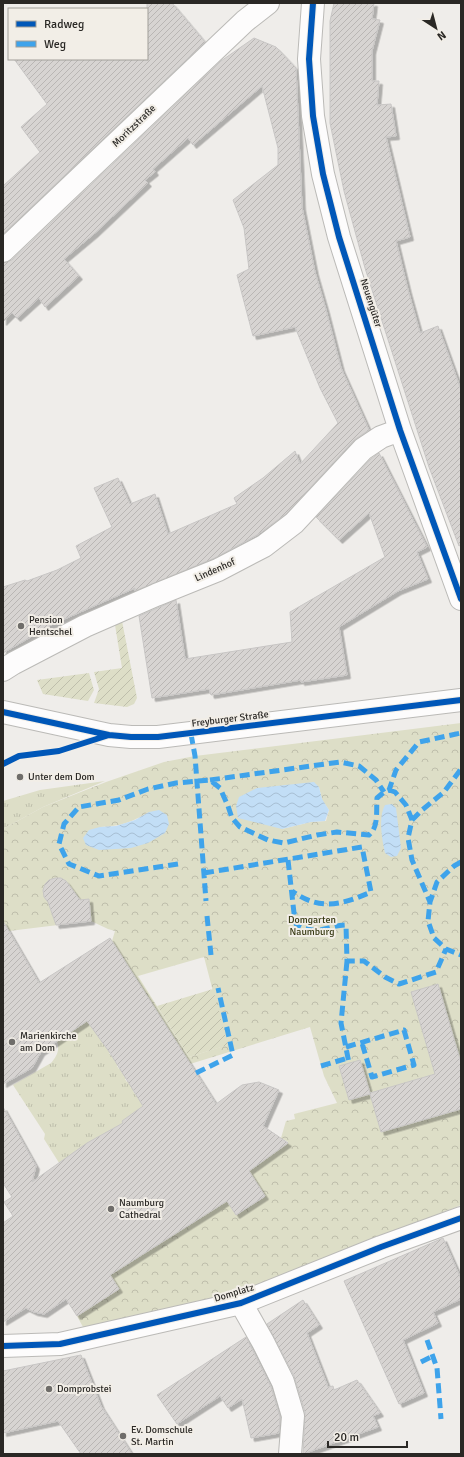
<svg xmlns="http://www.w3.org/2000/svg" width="464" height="1457" font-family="Signika,sans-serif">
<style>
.grass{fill:url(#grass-tufts)}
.park{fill:url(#park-crowns);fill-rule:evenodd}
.garden{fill:url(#garden-furrows)}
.water{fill:url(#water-waves)}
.building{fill:url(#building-hatch);stroke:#c8c6c5;filter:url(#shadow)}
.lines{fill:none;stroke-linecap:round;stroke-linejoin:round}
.minor-casing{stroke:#bbbab7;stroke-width:24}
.major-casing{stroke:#bbbab7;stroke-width:24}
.minor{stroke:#fdfcfc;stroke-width:22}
.major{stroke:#fdfcfc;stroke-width:22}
.quiet{stroke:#3ea3eb;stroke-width:5;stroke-dasharray:10 5;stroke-linecap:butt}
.cycleway-casing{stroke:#f2eee7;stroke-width:8}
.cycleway{stroke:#0057b8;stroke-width:6}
.poi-dot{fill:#6f6d6a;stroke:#f2eee7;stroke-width:1.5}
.labels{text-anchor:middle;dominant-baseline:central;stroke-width:4;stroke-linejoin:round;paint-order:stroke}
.street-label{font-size:10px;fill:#2a2825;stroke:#f2eee7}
.poi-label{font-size:10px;fill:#2a2825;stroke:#f2eee7;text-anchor:start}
.park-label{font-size:10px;fill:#363812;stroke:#f2eee7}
</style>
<defs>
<pattern id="grass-tufts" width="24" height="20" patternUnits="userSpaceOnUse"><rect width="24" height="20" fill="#dddec7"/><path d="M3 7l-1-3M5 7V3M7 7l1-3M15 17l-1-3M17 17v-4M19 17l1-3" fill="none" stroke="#bebeab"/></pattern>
<pattern id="park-crowns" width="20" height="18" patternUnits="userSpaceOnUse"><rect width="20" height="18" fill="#dddec7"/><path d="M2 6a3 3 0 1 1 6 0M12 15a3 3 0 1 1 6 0" fill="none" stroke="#bebeab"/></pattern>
<pattern id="garden-furrows" width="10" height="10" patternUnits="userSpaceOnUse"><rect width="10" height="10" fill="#dddec7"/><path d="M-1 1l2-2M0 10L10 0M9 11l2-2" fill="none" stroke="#bebeab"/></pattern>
<pattern id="water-waves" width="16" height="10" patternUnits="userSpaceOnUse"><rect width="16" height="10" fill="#c2def6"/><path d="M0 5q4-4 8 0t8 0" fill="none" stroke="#a7bed3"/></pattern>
<pattern id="building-hatch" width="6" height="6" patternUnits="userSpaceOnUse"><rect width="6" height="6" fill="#d7d4d2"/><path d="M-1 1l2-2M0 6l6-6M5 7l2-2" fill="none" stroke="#b9b6b4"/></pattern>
<filter id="shadow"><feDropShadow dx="3.5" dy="3.5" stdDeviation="0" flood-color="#0004"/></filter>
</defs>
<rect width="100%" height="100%" fill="#efedea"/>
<!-- grass -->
<path class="grass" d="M105 781 43 807 3 829V801L40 790Z
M90 1016 112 1051 109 1053 111 1056 114 1054 120 1063 117 1066 119 1069 122 1067 128 1077 125 1079 127 1082 130 1080 136 1089 133 1091 135 1094 138 1092 149 1110 116 1131 113 1128 111 1130 113 1133 65 1163 63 1160 60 1162 62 1165 61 1166 44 1139 45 1134 13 1085 51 1063C57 1056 60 1050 57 1041L72 1031 79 1022 81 1025 84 1024 82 1021Z"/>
<!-- park -->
<path class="park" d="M461 723V1205L237 1296 83 1327 77 1316 119 1289 110 1275 227 1201 236 1215 265 1197 243 1162 260 1163 263 1161 277 1140 286 1145 288 1142 281 1138 286 1121 295 1119 294 1114 337 1103 324 1076 310 1027 190 1064 112 941 115 931 108 929 91 921 9 931 3 934V829L43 807 106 782 164 762 195 756ZM319 787 322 800 329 810 326 821 311 822 282 829ZM149 812 99 850 100 827C121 826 130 823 149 812ZM204 957 227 1045 189 1057 138 976Z"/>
<!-- garden -->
<path class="garden" d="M122 621 137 698 134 704 127 707 94 703 99 689 94 672 122 668 115 625Z
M89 673 94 690 88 701 43 694 37 680Z
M213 989 228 1045 189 1057 157 1006Z"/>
<!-- water -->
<path class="water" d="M314 782 319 787 322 799 329 810 325 821 311 822 282 829 238 818 236 806 239 797 257 788Z
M392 804 396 808 401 848 397 856 391 857 385 853C382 840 378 817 385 805Z
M159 810 167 815 169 824 165 833 148 843 131 848 99 850 86 845 83 838 89 830 100 827 116 826 135 820 149 812Z"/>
<!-- building -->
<path class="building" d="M147 3H172L205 42 3 234V186L40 152 21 127 47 104 14 59H147Z
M334 3H374L372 19 380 20 372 51V81H379L377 105 391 104 396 136 386 137 410 237 396 241 408 290 420 333 438 326 461 390V545L459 546 429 467 365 268 344 191 330 123V21Z
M254 38 276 47 296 68 302 207 315 272 326 310 341 368 369 430 354 440 286 514 257 535 215 558 135 591V588L53 624 3 653V587L25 580 27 581 57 570 81 558 76 546 112 527 94 488 118 478 130 504 155 494 168 534 237 504 234 498 263 478 295 451 300 464 338 423 320 388 295 327 253 336 237 275 249 269 244 228 233 200 278 165V148L262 86 193 145 188 138 153 169 155 172 145 180 148 183 95 233 64 259 79 276 45 307 39 298 17 318 12 313 3 322V263L12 260 221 61Z
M379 453 427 547 417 552 428 579 398 591 339 627 347 675 301 682V680L211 695 209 689 152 698 139 616 176 600 185 659 292 642 290 612 385 557 369 513 339 540 316 517 371 459Z
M55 878H61L66 881 80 900 89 899 91 921 56 925 48 902 44 897 43 890 45 884 49 880Z
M3 921 39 983 110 938 216 1104 242 1085 259 1082 279 1090 263 1126 288 1143 249 1171 265 1196 236 1215 227 1201 110 1275 119 1289 77 1316 66 1299 44 1314 34 1312 26 1308 3 1322V1223L13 1216 4 1202 12 1197 3 1183V1107L36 1166 32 1182 87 1143 123 1123 122 1121 143 1106 110 1053 87 1021 41 1052 32 1068 3 1084Z
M438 984 461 1063V1109L381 1132 370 1094 349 1100 339 1066 360 1060 370 1093 435 1074 411 992Z
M443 1238 461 1279V1299L433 1312 438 1323 403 1340 424 1393 399 1404 344 1281Z
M303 1300 319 1325 307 1333 328 1387 333 1386 334 1390 357 1380 380 1413 373 1416 378 1427 303 1454 305 1412 294 1376 267 1324Z
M246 1337 271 1387 280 1417 279 1433 251 1438 242 1399 228 1408 220 1396 177 1424 157 1395Z
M81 1355 101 1406 132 1454H81L58 1421 3 1433V1371Z"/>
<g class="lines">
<defs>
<path id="minor" d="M313 3 309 59 313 116 323 174 339 237 400 430 461 599
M3 251 245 21 268 3
M3 670 14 663 85 626 156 595 218 570 264 546 294 523 363 449 381 437 400 430
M241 1303 263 1342 283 1382 293 1416 290 1454
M3 1346 60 1344 241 1303 381 1247 461 1218"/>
<path id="major" d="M3 712 109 735 131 737H158L461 700"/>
</defs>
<!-- minor casing -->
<use href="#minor" class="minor-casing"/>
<!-- major casing -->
<use href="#major" class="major-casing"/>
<!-- minor -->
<use href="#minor" class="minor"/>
<!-- major -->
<use href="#major" class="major"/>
<!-- quiet -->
<path class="quiet" d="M191 734 195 756 206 901
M210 780 340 762 359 766 376 780 384 792
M389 790 395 792 406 805 412 820 408 838 412 860 430 902
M412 820 422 810 444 792 461 769
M288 860 294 913 296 924C320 937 323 926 346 925L347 961H364L385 977 399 984 436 972 446 949
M461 862 454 866 437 882 430 902 428 921 434 938 446 949 461 955
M178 864 99 876 69 864 59 844 64 824 79 807 119 800 148 789 176 783 210 780 220 788 228 806 232 818 240 827 268 840 284 843 317 835 337 832 369 835C379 827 376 810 377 798L384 792 389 790 396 770 419 742 461 733
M204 873 362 847 371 892C341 905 320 911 292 891
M207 916 211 955
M347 961 341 1023 349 1063
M346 1047 404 1030 414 1065 372 1077 362 1043
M321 1066 348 1058
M196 1073 233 1055 218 988
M427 1340 437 1368 441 1419
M421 1362 433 1356"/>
<defs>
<path id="cycleway" d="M313 3 309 59 313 116 323 174 339 237 400 430 461 599
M3 712 109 735 131 737H158L461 700
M3 764 19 756 59 751 109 735
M3 1346 60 1344 241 1303 381 1247 461 1218"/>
</defs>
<!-- cycleway casing -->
<use href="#cycleway" class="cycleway-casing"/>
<!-- cycleway -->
<use href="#cycleway" class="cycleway"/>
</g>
<!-- markers -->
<g class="poi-dot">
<circle cx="21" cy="626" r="4"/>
<circle cx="20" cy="777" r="4"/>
<circle cx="12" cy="1042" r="4"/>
<circle cx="111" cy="1209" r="4"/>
<circle cx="49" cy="1389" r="4"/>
<circle cx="123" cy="1436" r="4"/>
</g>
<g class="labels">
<!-- street labels -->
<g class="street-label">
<text transform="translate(134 126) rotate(-44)">Moritzstraße</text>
<text transform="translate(371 303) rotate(72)">Neuengüter</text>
<text transform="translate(215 570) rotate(-24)">Lindenhof</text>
<text transform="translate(230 719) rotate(-7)">Freyburger Straße</text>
<text transform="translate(234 1293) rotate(-17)">Domplatz</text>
</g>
<!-- poi labels -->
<g class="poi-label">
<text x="29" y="620">Pension<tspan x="29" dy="12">Hentschel</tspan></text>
<text x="28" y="777">Unter dem Dom</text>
<text x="20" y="1036">Marienkirche<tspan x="20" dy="12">am Dom</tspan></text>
<text x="119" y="1203">Naumburg<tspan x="119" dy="12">Cathedral</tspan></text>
<text x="57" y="1389">Domprobstei</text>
<text x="131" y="1430">Ev. Domschule<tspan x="131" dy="12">St. Martin</tspan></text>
</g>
<!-- park labels -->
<g class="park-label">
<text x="312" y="920">Domgarten<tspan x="312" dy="12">Naumburg</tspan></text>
</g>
</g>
<!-- border -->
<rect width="464" height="1457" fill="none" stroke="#2a2825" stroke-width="8"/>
<!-- legend -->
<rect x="8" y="8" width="140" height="52" fill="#f2eee7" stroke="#a29f99"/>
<rect x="16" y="21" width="20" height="6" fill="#0057b8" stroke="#a29f99"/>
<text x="44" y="28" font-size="12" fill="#2a2825">Radweg</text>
<rect x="16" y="41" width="20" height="6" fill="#3ea3eb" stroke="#a29f99"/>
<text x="44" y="48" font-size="12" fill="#2a2825">Weg</text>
<!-- north arrow -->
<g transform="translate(436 28) rotate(144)" stroke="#f2eee7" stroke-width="3" paint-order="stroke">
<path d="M0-3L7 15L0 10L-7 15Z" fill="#2a2825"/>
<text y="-6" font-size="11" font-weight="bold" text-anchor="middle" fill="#2a2825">N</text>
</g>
<!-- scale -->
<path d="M328 1441v6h79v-6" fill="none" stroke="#2a2825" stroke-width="2"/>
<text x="334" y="1441" font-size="12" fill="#2a2825" stroke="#f2eee7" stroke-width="3" paint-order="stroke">20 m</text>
</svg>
